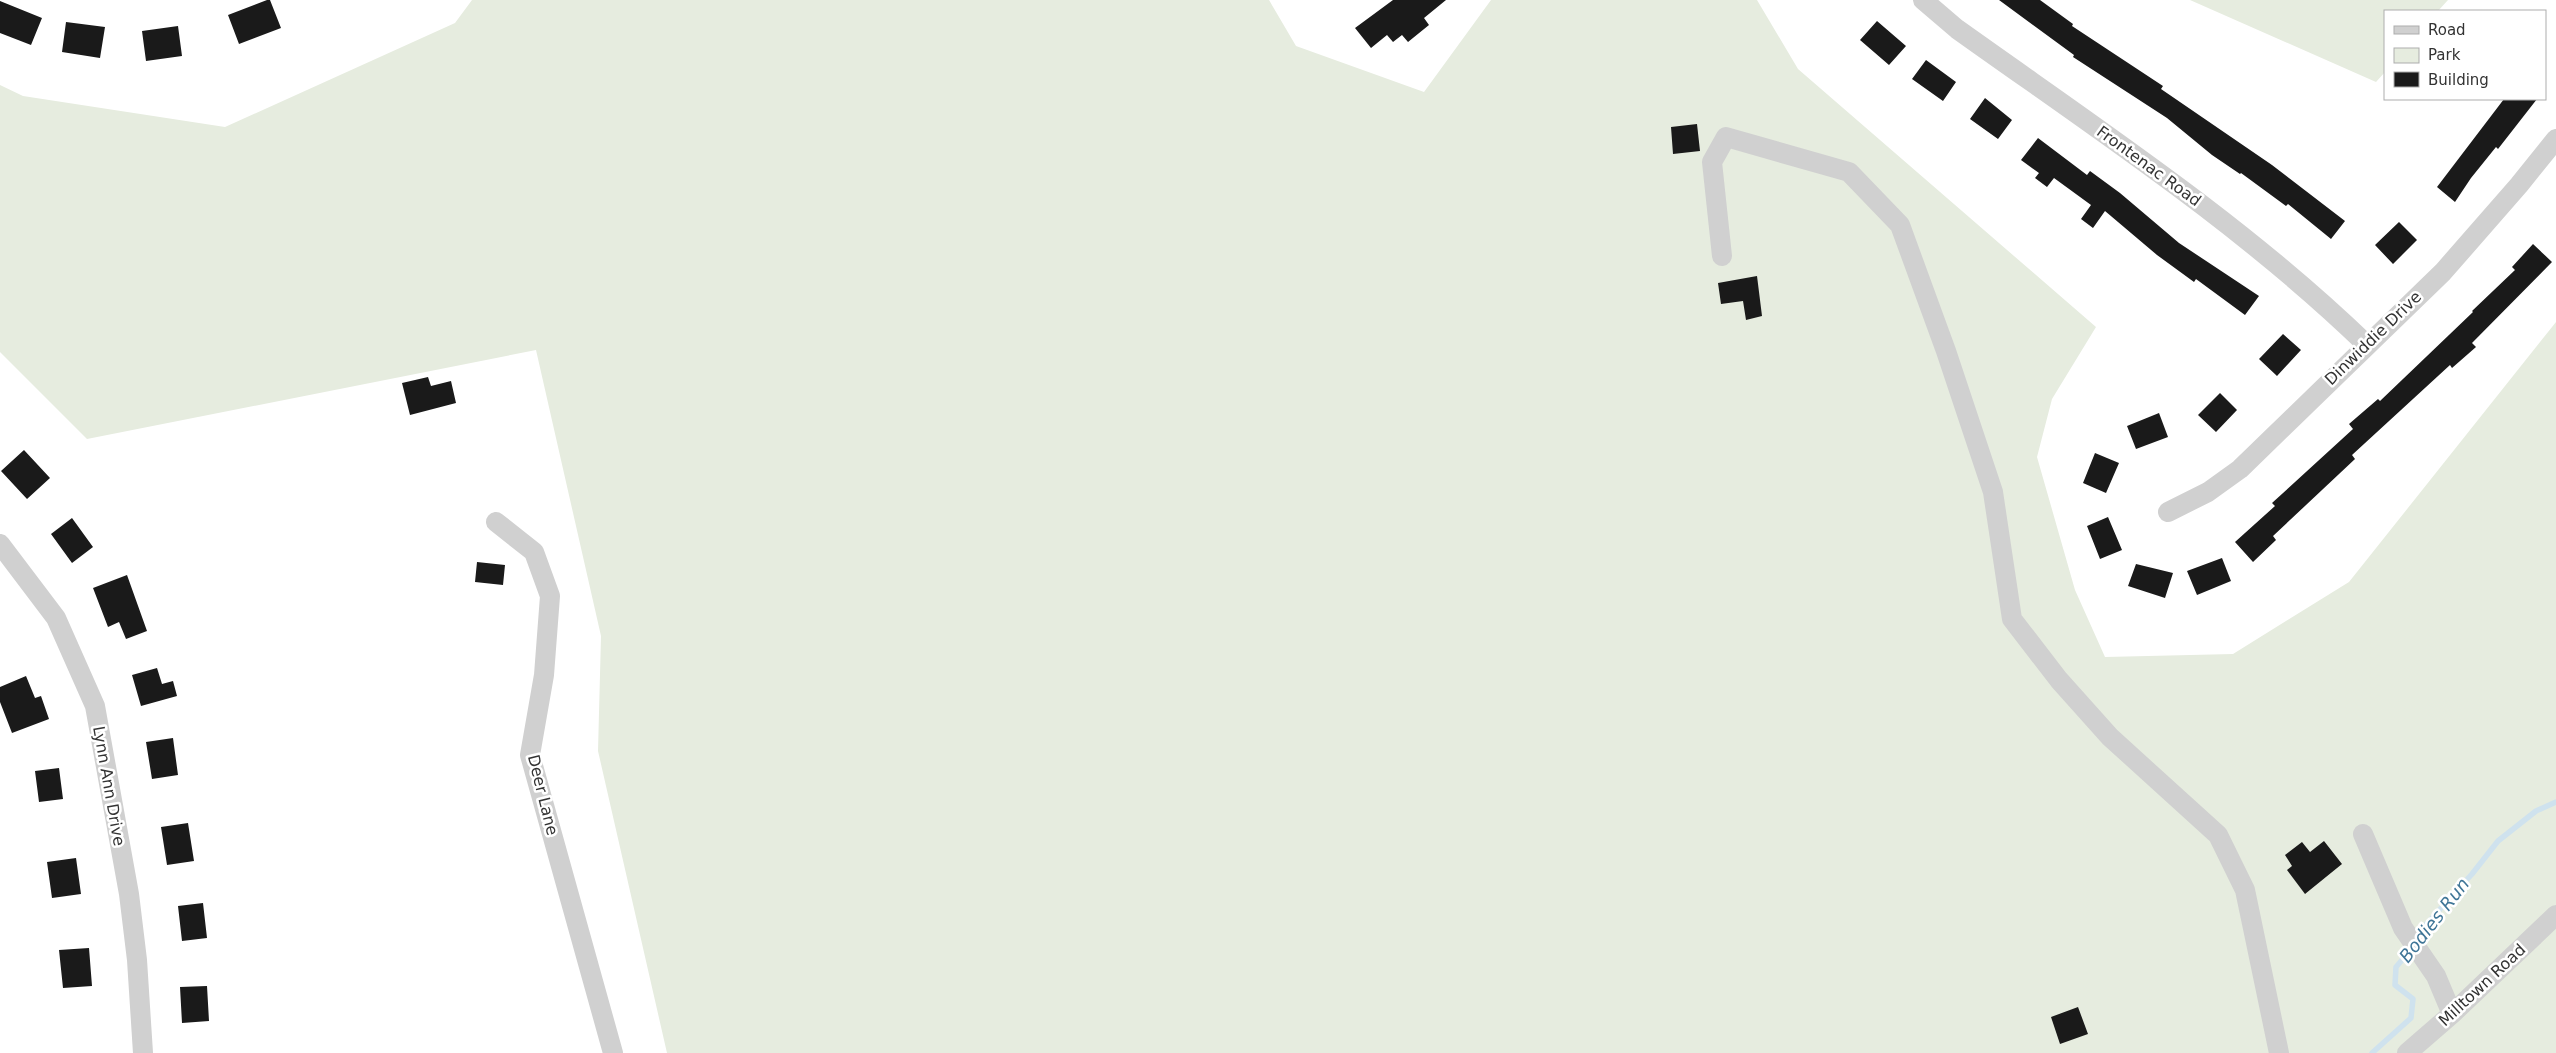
<svg xmlns="http://www.w3.org/2000/svg" width="2556" height="1053" font-family="'DejaVu Sans',sans-serif">
<style>
.green{fill:#e6ecdf}
.lines{fill:none;stroke-linecap:round;stroke-linejoin:round}
.stream{stroke:#cfe2ee;stroke-width:5.5}
.building{fill:#1a1a1a}
.minor{stroke:#d0d0d0;stroke-width:20}
.labels{text-anchor:middle;dominant-baseline:central;stroke-width:5;stroke-linejoin:round;paint-order:stroke}
.street-label{font-size:16px;fill:#333;stroke:#fff}
.water-label{font-size:18px;font-style:italic;fill:#3f7597;stroke:#fff}
</style>
<rect width="100%" height="100%" fill="#fff"/>
<!-- green -->
<path class="green" d="M472 0H1269L1296 46 1424 92 1491 0H1757L1798 69 2096 327 2052 399 2037 457 2075 590 2105 657 2233 654 2349 582 2556 322V1053H667L598 751 601 636 536 350 87 439 0 352V85L23 96 225 127 455 23Z
M2190 0H2448L2438 11H2385V72L2376 82Z"/>
<g class="lines">
<!-- stream -->
<path class="stream" d="M2372 1053 2411 1018 2413 999 2395 985 2396 967 2409 952 2422 929 2472 874 2498 841 2536 811 2556 802"/>
</g>
<!-- building -->
<path class="building" d="M267 0H270L281 28 239 44 228 15Z
M1393 0H1446L1424 18 1429 25 1408 42 1402 35 1393 42 1387 35 1371 48 1355 28Z
M1999 0H2040L2073 24 2072 26 2163 86 2161 89 2272 165 2345 221 2331 239 2288 204 2286 206 2241 173 2240 174 2212 155 2167 118 2073 57 2074 55Z
M0 1 42 18 31 45 0 33Z
M1877 21 1906 46 1889 65 1860 40Z
M66 22 105 27 100 58 62 52Z
M178 26 182 56 146 61 142 31Z
M1926 60 1956 82 1943 101 1912 79Z
M1985 98 2012 120 1998 139 1970 119Z
M2504 99H2537L2498 149 2496 147 2471 178 2455 202 2437 187Z
M1697 124 1700 151 1673 154 1671 127Z
M2038 138 2087 175 2090 171 2120 193 2179 243 2259 296 2245 315 2196 279 2194 282 2157 255 2105 211 2093 228 2081 219 2091 205 2054 178 2047 187 2035 178 2039 173 2021 160Z
M2399 222 2417 240 2393 264 2375 245Z
M2533 244 2552 262 2472 343 2476 347 2452 368 2450 365 2352 455 2355 459 2273 536 2276 540 2253 562 2235 542 2275 506 2272 503 2353 429 2349 424 2378 399 2380 401 2473 312 2472 311 2515 270 2512 267Z
M1757 276 1762 316 1746 320 1743 301 1721 304 1718 283Z
M2283 334 2301 350 2277 376 2259 359Z
M428 377 431 386 451 381 456 403 410 415 402 383Z
M2220 393 2237 410 2216 432 2198 415Z
M2159 413 2168 437 2136 449 2127 426Z
M24 450 50 478 27 499 1 471Z
M2095 453 2119 463 2106 493 2083 483Z
M2108 517 2122 550 2100 559 2087 526Z
M72 518 93 547 72 563 51 534Z
M2222 558 2231 581 2197 595 2187 571Z
M477 562 505 565 503 585 475 582Z
M2136 564 2173 573 2165 598 2128 586Z
M127 575 147 631 126 639 119 622 108 627 93 588Z
M157 668 162 684 173 681 177 696 141 706 132 675Z
M26 676 35 698 41 696 49 719 12 733 0 702V687Z
M173 738 178 775 152 779 146 742Z
M59 768 63 799 39 802 35 771Z
M188 823 194 861 167 865 161 827Z
M2324 841 2342 864 2305 894 2287 870 2292 866 2285 855 2302 842 2310 852Z
M76 858 81 894 52 898 47 862Z
M203 903 207 938 182 941 178 906Z
M89 948 92 986 63 988 59 950Z
M207 986 209 1021 182 1023 180 987Z
M2078 1007 2088 1034 2060 1044 2051 1017Z"/>
<g class="lines">
<!-- minor -->
<path class="minor" d="M1923 0 1957 29C2097 129 2242 224 2366 344
M1722 256 1712 162 1726 137 1849 172 1900 225 1946 351 1993 492 2012 619 2059 680 2110 737 2218 835 2245 890 2279 1053
M2168 512 2208 492 2240 469 2443 272 2519 185 2556 139
M496 522 534 552 550 596 544 675 530 755 613 1053
M0 544 56 618 95 706 129 894 137 960 143 1053
M2363 834 2403 928 2436 976 2452 1014
M2407 1053 2452 1014 2556 915"/>
</g>
<g class="labels">
<!-- street labels -->
<g class="street-label">
<text transform="translate(2149 166) rotate(36)">Frontenac Road</text>
<text transform="translate(2373 338) rotate(-44)">Dinwiddie Drive</text>
<text transform="translate(109 786) rotate(80)">Lynn Ann Drive</text>
<text transform="translate(543 795) rotate(76)">Deer Lane</text>
<text transform="translate(2482 985) rotate(-43)">Milltown Road</text>
</g>
<!-- water labels -->
<g class="water-label">
<text transform="translate(2434 920) rotate(-52)">Bodies Run</text>
</g>
</g>
<!-- legend -->
<rect x="2384" y="10" width="162" height="90" fill="#ffffff" stroke="#adadad"/>
<rect x="2394" y="26" width="25" height="8" fill="#d0d0d0" stroke="#adadad"/>
<text x="2428" y="35" font-size="15" fill="#333333">Road</text>
<rect x="2394" y="48" width="25" height="15" fill="#e6ecdf" stroke="#adadad"/>
<text x="2428" y="60" font-size="15" fill="#333333">Park</text>
<rect x="2394" y="72" width="25" height="15" fill="#1a1a1a" stroke="#adadad"/>
<text x="2428" y="85" font-size="15" fill="#333333">Building</text>
</svg>
